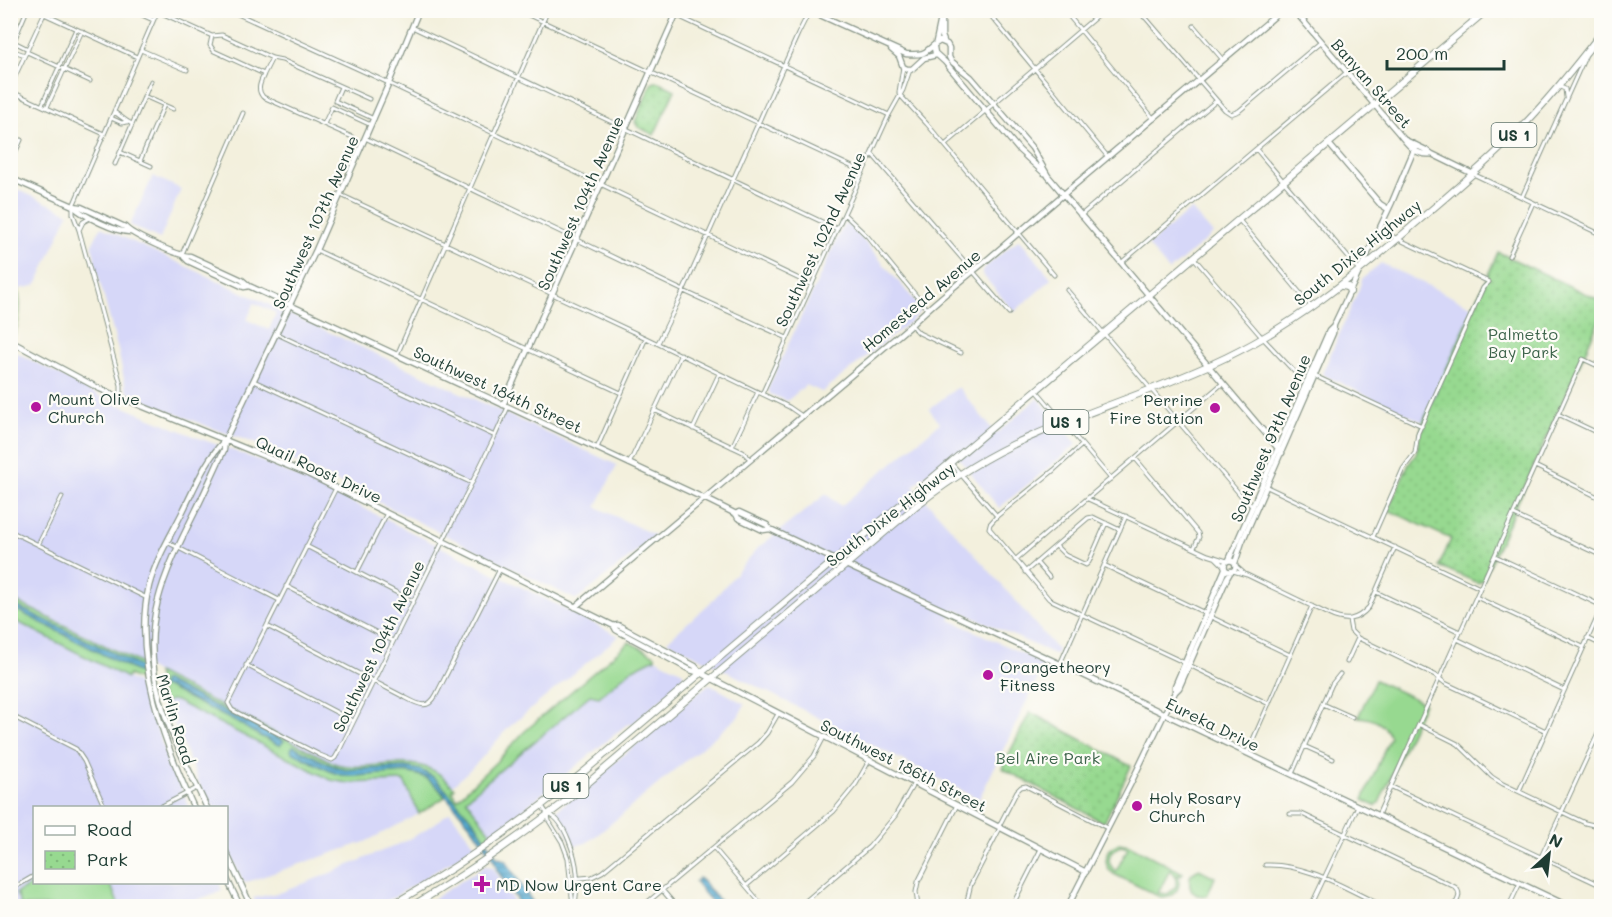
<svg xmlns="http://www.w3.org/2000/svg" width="1612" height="917" font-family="Mali,sans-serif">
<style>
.built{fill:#d6d7f8;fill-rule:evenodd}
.green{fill:#97d990;stroke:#5b8b62;stroke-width:1.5;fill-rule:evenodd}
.park{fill:url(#park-dots);stroke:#5b8b62;stroke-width:1.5}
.water{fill:url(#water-rules);stroke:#3b7484;stroke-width:1.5}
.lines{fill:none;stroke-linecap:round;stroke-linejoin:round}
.street-casing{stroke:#899688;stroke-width:5}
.secondary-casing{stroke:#899688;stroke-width:7}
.highway-casing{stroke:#899688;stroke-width:8}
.street{stroke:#fff;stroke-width:3}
.secondary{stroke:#fff;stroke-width:4.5}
.highway{stroke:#fff;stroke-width:6}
.poi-dot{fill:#b5179e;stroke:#fdfcf7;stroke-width:2}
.labels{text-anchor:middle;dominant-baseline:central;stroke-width:4.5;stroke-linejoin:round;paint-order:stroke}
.shield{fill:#fdfcf7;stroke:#62766e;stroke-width:1.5}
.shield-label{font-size:15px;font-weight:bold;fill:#1f3d34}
.street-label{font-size:16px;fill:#1f3d34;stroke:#fdfcf7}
.park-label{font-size:16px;fill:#3d644b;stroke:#fdfcf7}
.poi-label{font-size:16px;fill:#1f3d34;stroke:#fdfcf7;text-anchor:start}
</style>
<defs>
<pattern id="park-dots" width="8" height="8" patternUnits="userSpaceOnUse" patternTransform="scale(1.5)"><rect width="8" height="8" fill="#97d990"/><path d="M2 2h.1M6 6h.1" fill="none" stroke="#82bb7d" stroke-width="1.8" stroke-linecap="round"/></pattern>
<pattern id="water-rules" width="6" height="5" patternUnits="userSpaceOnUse" patternTransform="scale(1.5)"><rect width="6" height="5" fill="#57acd3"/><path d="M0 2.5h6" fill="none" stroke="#478dac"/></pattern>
</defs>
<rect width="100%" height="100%" fill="#fdfcf7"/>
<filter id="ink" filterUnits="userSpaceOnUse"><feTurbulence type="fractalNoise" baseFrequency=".0167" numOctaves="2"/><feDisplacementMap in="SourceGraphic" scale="12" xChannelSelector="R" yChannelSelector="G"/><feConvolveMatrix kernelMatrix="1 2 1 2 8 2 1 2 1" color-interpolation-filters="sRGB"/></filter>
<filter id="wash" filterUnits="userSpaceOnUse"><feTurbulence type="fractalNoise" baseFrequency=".008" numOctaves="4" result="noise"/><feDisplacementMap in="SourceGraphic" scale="24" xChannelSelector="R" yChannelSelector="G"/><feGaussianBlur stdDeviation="1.35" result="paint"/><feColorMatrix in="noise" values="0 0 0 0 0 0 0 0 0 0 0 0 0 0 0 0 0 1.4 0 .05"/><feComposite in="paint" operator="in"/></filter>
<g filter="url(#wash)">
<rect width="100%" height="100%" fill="#f3f0dd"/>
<!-- built -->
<path class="built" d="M153 176 181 189 160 239 130 225Z
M10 186 69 213 37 284 30 287 18 289 15 278 11 272Z
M1191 209 1213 234 1169 271 1148 245Z
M844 224 852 227 922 309 910 322 822 392 806 385 787 401 770 394 769 391V386Z
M101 227 617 465 596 507 656 536 579 598 575 599 307 467 254 443 217 430 131 396 126 388 118 350 94 260 95 258 92 245ZM254 303 276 313 269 330 247 320Z
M1018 240 1021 241 1052 279 1014 312 982 274V271L983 269Z
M1381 263 1473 307 1423 422 1322 374 1359 289 1362 279Z
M10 349 105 399 196 437 261 461 323 488 619 636 508 728 478 762 452 786 446 780 413 764 394 763 361 767 346 766 335 764 215 702 166 678 144 665 11 599Z
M958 387 996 434 1038 398 1077 444 999 508 954 452 913 486 995 577 1058 651 1056 655 955 609 950 620 1045 664 979 799 667 641 711 602 758 548 826 494 841 506 940 423 929 409Z
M14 620 141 685 161 741 189 807 34 808V882H219L222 891 179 906H11L10 627Z
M655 658 683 672V680L634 723 626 725 492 835 466 799 590 694 599 697 631 670Z
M709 684 745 704 738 717 601 832 586 843 573 846 556 811Z
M174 700 347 783 404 781 419 814 365 842 244 883 227 849 226 808 209 807 166 705 167 702Z
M450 812 476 846 394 897 376 906H257L253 898 282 892 333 872 401 843 422 832Z
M485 866 493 867 516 906H422Z"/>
<!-- green -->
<path class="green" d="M10 272C23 290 22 316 14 336L11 335V323L14 306 11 287Z
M11 599 144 665 147 686 143 682 129 675 127 678 14 620 11 627V607L139 673H142L140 668 11 603Z
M629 642 655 655V658L631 670 599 697 590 695 466 799 492 835 486 840C477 825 466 812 454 800 437 780 433 771 405 767L345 770 328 764 295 747 292 752C309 759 325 772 343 775 373 780 407 762 433 783 438 787 441 792 445 797L419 814 404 781 347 783 331 780 176 701 171 700 163 703 157 673 336 764C371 773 409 752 441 775 446 779 450 784 455 788L452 791 457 799 497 761 524 732ZM165 681 282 739 280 745C268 741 253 733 242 725L164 686Z
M1375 680 1424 703 1379 803 1375 806 1363 800 1390 737C1385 723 1373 718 1358 717Z
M1119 843 1129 845 1183 873 1181 876 1178 875C1182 889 1174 898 1160 897L1114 874 1108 869 1106 862 1107 853 1112 847ZM1121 846 1128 848 1116 871C1105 863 1108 850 1121 846ZM1170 870 1176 876V886L1168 894 1158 893Z
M1199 869 1215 877 1208 894 1205 896 1197 895C1189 890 1188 883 1191 874Z
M37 882 110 883 119 906H21L16 893Z"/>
<!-- park -->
<path class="park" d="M659 82 675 90 654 135 638 127 635 122 651 84 655 82Z
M1498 252 1601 301V316L1483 580 1478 583 1439 566 1451 539 1388 510 1407 467 1416 454 1423 422Z
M1030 712 1131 766 1104 823 1002 768Z"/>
<!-- water -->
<path class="water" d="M10 603 121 657 141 668 142 672 139 673 11 607Z
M162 681H165L284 741 280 745 277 744C265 738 253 733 242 725L169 688 162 686Z
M293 746 328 764 345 770 405 767 420 770 435 778 476 824 497 857 506 861 535 906H521L497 870 495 862 488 851 472 827 439 788 427 778 417 774 405 772 355 776 342 775 330 771 292 752 291 750Z
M699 878 703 882 724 906H715L695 882Z"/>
</g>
<g filter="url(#ink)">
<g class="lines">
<defs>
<path id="street" d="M131 10 153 20
M229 10 380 79 812 285
M518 10 863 172
M662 10 682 18 889 115
M937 10 943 13
M986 10 1108 157
M1064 10 1154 119
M1139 10 1225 110 1231 114 1239 111 1321 42
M157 11 212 36 222 35 272 58 282 60 369 99
M1234 11 1235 10
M1144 17 1152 10
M1194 26 1223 60
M412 27 837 229
M212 36 210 45 214 51 264 74C261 82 256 89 263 97L352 137
M14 42 28 49
M10 50 27 10
M11 50 25 55
M141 50 187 70
M27 52 90 81
M264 74 272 58
M10 87 44 14 137 57
M1560 87 1565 89 1566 97
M10 91 104 134
M899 92 903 67
M899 94 927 124 1054 275
M144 96 173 109
M335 101 374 119
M335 101 341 87
M42 105 76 29
M47 107 82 31
M332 107 371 125
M114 112C121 116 125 121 132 124
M111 118 122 123 126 122
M324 124 332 107
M10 135 21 140 10 164
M365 138 688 293 787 338
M945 145 1104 10
M1256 149 1359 270
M120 152 151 166
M872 154 1009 313
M140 161 164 105
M115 164 151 81
M1473 174 1602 235
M341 195 646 338 789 407 802 416
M1522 197 1585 57
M844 214 868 237 927 309
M1080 216 1216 101
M1239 220 1311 306
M79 230 83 222 90 218
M316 250 621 393
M182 254 243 113
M1509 256 1533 203
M1194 258 1259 334 1303 381
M1121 263 1346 73
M1067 290 1243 498 1253 507
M911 325 919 333 961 353
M277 334 495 436
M658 343 681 296 798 34 810 10
M397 355 548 10
M1315 376 1422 426
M254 381 472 483
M1037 391 1111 479
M762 394 889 115 903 90 910 70
M119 397 121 391V385L79 230 73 214V206L158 10
M654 410 743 452 750 459
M1558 414 1602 435
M693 429 719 374
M1082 445 1054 470 997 516 990 524 989 528 1049 599 1185 663 1269 704
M732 447 758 392
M597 448 646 338
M1135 458 1198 533 1199 537 1194 548
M951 463 997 516
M629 464 681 354
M1535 466 1602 499
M1265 486 1480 588
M336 488 228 703 232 710 320 755 332 760 335 758 339 751 495 436 508 407
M1088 499 1208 555 1227 561
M1514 515 1602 556
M10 531 147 598
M1373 537 1403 469 1415 453 1418 433 1483 288 1489 282 1379 230
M167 542 279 600
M38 545 62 497
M306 546 413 601
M1056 546 1065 555 1086 565 1089 562 1106 523
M1495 556 1602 606
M1215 557 1225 567
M1015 560 1223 383
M1036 562 1049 577
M1104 565 1205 613
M1236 566 1245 574
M1233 571 1247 575 1330 615C1345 622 1357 621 1369 607L1395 547
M357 572 387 513
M1025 572 1088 518 1093 517 1120 530
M286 586 393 641
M1376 592 1460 632
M1476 597 1583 647
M1211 617 1290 655
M1349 620 1351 631 1358 638 1435 675 1445 683 1546 731
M267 626 406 698C419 705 428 710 436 695L500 569
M1587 638 1602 645
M1457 639 1564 690
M1347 662 1358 638
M1060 664 1126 516
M246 665 353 721
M1323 704 1352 717
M10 715 76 749 84 761 105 808
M1420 725 1458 744 1492 777 1503 784 1585 823 1602 827
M1304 746 1333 759
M1247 753 1312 606
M1292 774 1332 684 1340 674
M1392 787 1602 886
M1519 791 1602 607
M542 806 548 815 549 821 562 842 568 858 573 906
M158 808 197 788
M1290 814H1302L1455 887C1462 893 1458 900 1454 906
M550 815C565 820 576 858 577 873 578 884 576 895 575 906
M1378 815 1583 359 1602 368
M999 826 1017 791 1021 787 1026 786 1107 828
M714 848 763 906
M1541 857 1602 725
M1265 865C1307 863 1346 889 1383 906
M570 879 592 877 602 872 758 743 767 733 778 714
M746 886 834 811 856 784 869 761
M10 890 34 876
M663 891 676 906
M966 905 971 884 1000 828
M643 906 792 782 814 756 824 737
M800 906 869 847 895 816 914 783
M918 906 916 892 918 882 957 805
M921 906 949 904 979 906
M1012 906 1041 849
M1311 906 1358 806
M1509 906 1520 883"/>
<path id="secondary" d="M809 10 906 54C930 56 924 50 940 41L947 44 949 48V57L951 61 971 77 1020 134 1032 148 1048 176 1064 195 1282 453
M1294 10 1396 130C1406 141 1414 157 1432 154L1428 151 1405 140
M942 18V36L944 41
M936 42 940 23 944 10
M934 47 935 53 945 62 1019 150 1044 173
M891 49 899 56 903 67 907 69H912L924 58 936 55
M1329 144 1380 204 1388 209
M1432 154 1473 174
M10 178 73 206C83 216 116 232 130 232
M73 206 81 207 125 227C132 235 180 257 190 256L242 280 249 286 712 502 736 514 739 512 767 525 770 529 763 530 738 518 736 514
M184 257 188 261 244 287 249 286
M10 341 100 389 308 474 614 626 616 630 690 670 701 673 1086 872
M503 405 678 10
M770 529 846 565 1060 664 1568 906
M1229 560 1329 331 1333 327
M1224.5 566a5.5 5.5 0 1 1 11 0a5.5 5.5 0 1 1-11 0Z
M1235 563 1242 542 1333 333 1334 325 1392 202 1416 145
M575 607 911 325C939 297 971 274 1001 248 1093 168 1188 90 1282 10
M614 626 618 625 695 666 701 673
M1175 691V686L1225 569
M194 808C164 743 132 658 149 586 156 559 171 535 183 511 195 487 206 459 225 440L316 250 389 83 419 10
M207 808C191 773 170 736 160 699 139 625 163 576 195 512 205 492 214 471 224 450L225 440
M226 852 251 906
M226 877 240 906
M1068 906 1130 785 1175 692 1179 688 1227 578 1231 571"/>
<path id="highway" d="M1342 286 1348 287 1350 292
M390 906C459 867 524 821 586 770L1487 10
M412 906C467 874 519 837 570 798L917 505C952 478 989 454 1030 437 1095 408 1163 388 1227 357 1295 324 1352 278 1409 229 1445 198 1483 167 1517 132 1548 101 1575 67 1602 32"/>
</defs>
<!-- street casing -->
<use href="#street" class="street-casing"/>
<!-- secondary casing -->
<use href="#secondary" class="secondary-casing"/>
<!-- highway casing -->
<use href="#highway" class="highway-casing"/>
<!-- street -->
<use href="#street" class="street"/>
<!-- secondary -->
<use href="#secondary" class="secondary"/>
<!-- highway -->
<use href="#highway" class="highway"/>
</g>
</g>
<!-- markers -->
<g class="poi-dot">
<circle cx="36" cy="407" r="6"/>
<circle cx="1215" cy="408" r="6"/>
<circle cx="988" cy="675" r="6"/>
<circle cx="1137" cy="806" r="6"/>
<path d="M479 875h6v6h6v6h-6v6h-6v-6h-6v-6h6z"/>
</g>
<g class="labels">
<!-- shield labels -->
<g class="shield">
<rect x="1491.5" y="123" width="45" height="24" rx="4.5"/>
<rect x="1043.5" y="410" width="45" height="24" rx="4.5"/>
<rect x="543.5" y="774" width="45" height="24" rx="4.5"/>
</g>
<g class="shield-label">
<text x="1514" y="135">US 1</text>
<text x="1066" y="422">US 1</text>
<text x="566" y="786">US 1</text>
</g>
<!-- street labels -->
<g class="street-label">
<text transform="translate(1372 83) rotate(49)">Banyan Street</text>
<text transform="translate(580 203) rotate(-66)">Southwest 104th Avenue</text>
<text transform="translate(315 222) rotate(-66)">Southwest 107th Avenue</text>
<text transform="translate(820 239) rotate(-65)">Southwest 102nd Avenue</text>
<text transform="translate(1357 252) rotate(-39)">South Dixie Highway</text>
<text transform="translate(921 300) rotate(-40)">Homestead Avenue</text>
<text transform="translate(498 389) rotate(25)">Southwest 184th Street</text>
<text transform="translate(1270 438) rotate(-67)">Southwest 97th Avenue</text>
<text transform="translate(319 469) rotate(25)">Quail Roost Drive</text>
<text transform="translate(890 514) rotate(-38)">South Dixie Highway</text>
<text transform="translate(378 646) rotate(-64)">Southwest 104th Avenue</text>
<text transform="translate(176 719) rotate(73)">Marlin Road</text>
<text transform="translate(1213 724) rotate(26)">Eureka Drive</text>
<text transform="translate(904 765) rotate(27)">Southwest 186th Street</text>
</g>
<!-- park labels -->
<g class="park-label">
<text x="1523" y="333">Palmetto<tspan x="1523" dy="18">Bay Park</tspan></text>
<text x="1048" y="757">Bel Aire Park</text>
</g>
<!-- poi labels -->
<g class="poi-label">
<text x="48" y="398">Mount Olive<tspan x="48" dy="18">Church</tspan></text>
<text x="1203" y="399" text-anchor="end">Perrine<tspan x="1203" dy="18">Fire Station</tspan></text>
<text x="1000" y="666">Orangetheory<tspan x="1000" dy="18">Fitness</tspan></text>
<text x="1149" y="797">Holy Rosary<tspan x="1149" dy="18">Church</tspan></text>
<text x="496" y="884">MD Now Urgent Care</text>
</g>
</g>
<!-- margin -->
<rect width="1612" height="917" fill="none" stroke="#fdfcf7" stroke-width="36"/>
<!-- legend -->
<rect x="33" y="806" width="195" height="78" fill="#fdfcf7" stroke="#a4b0a9" stroke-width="1.5"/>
<rect x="45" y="826" width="30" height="9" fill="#ffffff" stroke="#a4b0a9" stroke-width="1.5"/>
<text x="87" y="836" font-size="18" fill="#1f3d34">Road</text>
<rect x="45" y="851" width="30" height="18" fill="url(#park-dots)" stroke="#a4b0a9" stroke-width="1.5"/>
<text x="87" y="866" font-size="18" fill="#1f3d34">Park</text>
<!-- north arrow -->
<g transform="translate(1549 854) rotate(27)" stroke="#fdfcf7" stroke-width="4.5" paint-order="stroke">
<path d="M0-4.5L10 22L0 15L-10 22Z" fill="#1f3d34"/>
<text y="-9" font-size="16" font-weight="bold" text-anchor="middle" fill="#1f3d34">N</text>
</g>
<!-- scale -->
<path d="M1387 60v9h117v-9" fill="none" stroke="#1f3d34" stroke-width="3"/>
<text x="1396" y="60" font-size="18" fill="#1f3d34" stroke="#fdfcf7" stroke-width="4.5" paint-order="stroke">200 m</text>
</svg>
